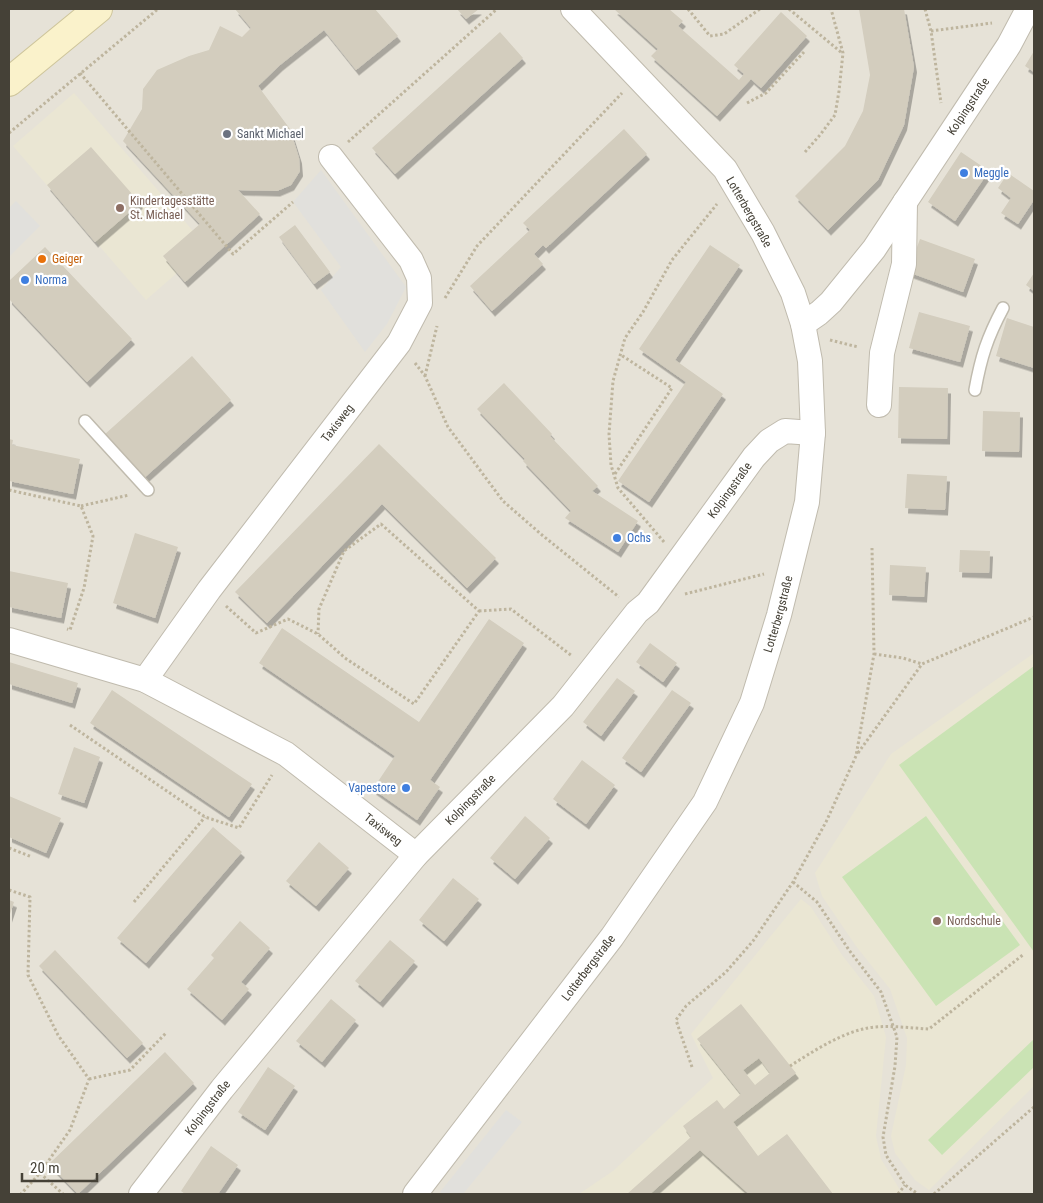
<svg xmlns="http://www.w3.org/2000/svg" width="1043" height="1203" font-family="'Roboto Condensed',sans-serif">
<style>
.residential{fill:#e6e2d7}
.education{fill:#eae6d3}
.green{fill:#cae3b4}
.parking{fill:#e1e0dc}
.building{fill:#d3cdbe;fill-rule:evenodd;filter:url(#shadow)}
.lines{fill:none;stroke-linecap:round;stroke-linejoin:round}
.lane-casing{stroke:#c0bbae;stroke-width:14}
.street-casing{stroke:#c0bbae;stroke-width:26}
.secondary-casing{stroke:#cec59b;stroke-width:30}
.path{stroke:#beb59e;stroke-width:3;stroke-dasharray:2.5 2.5;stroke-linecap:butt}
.lane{stroke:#fff;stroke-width:11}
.street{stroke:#fff;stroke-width:24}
.secondary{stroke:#faf2cb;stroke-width:28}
.worship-dot{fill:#6b7280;stroke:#fff;stroke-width:2}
.shop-dot{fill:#3f7fe0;stroke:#fff;stroke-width:2}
.education-dot{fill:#8d6e63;stroke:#fff;stroke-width:2}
.food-dot{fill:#e8710a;stroke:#fff;stroke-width:2}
.labels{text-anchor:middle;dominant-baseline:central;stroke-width:4.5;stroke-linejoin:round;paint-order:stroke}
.street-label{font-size:12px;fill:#454137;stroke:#fff}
.worship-label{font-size:12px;fill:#5b616d;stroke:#fff;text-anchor:start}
.shop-label{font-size:12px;fill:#366cbe;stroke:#fff;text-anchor:start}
.education-label{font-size:12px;fill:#785e54;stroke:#fff;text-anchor:start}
.food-label{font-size:12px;fill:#c56008;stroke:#fff;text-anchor:start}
</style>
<defs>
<filter id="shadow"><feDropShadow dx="3" dy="5.5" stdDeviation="0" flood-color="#0004"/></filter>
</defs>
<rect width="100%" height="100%" fill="#f2f0e8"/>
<!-- residential -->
<path class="residential" d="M9 9H1034V1194H9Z"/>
<!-- education -->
<path class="education" d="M74 93 193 231 163 256 177 273 146 300 13 146Z
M1034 653V1086L929 1190 915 1180 895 1153 891 1136 906 1065 907 1038 890 989 856 946 822 896 815 873 891 754Z
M801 899 811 907 842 955 874 996 886 1037 876 1136 881 1159 900 1190 905 1194H579L613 1171 713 1078 691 1034Z"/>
<!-- green -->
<path class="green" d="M1034 666V952L899 765Z
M926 816 1020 945 936 1006 842 877Z
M1034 1039V1067L942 1155 928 1140Z"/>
<!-- parking -->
<path class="parking" d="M321 170 406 287 387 324 365 352 321 290 341 267 293 202Z
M16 201 40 226 9 257V208Z
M506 1110 522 1122 463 1194H442L440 1192Z"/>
<!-- building -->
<path class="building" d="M235 9H375L398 36 356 70 324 30 280 65 258 86 290 129 299 158 300 171 291 185 277 191 238 190 260 214 185 282 163 256 200 224 123 141 142 109 143 89 157 70 189 56 209 50 220 26 242 37 251 28Z
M457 9H479L466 19Z
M614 9H669L683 21 678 26 739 80 744 74 734 65 781 12 807 36 761 88 751 79 717 116 651 56 658 49Z
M859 9H904L914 67 904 125 878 180 828 230 795 196 845 146 863 111 870 75Z
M500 32 523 58 395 174 372 148Z
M1034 51V72L1025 66Z
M624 129 647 154 546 248 543 245 534 254 543 264 492 311 470 286 530 230 523 223Z
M91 147 140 203 95 242 47 185Z
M961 152 989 171 955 221 928 202Z
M1008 173 1034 191V200L1018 224 1001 213 1011 198 998 188Z
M295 225 330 272 314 284 279 237Z
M920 239 975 259 963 292 908 272Z
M710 245 740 265 675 360 723 394 649 502 618 481 686 382 639 349Z
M45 247 132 339 87 382 9 299V281Z
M1034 273V291L1026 285Z
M919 312 970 326 960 362 909 348Z
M1007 318 1034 327V368L996 356Z
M192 356 231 400 143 479 104 435Z
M504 383 552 434 550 436 598 486 592 491 638 521 618 552 565 518 571 511 523 461 525 459 477 409Z
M899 387 948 388 947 439 898 438Z
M983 411 1020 412 1019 452 982 451Z
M9 439 13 440 12 445 80 459 73 494 9 481Z
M379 444 496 558 467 588 382 504 267 623 235 592Z
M907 474 947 476 945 510 905 508Z
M135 533 178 547 155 618 113 603Z
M960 550 990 551 989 573 959 572Z
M890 565 926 567 924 597 889 595Z
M9 571 68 583 61 618 9 607Z
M489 619 524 643 430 780 440 787 417 820 373 789 395 756 259 663 282 628 419 722Z
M650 643 677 663 663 682 636 662Z
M9 662 78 683 72 703 9 684Z
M617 678 635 691 601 736 583 722Z
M112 690 252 784 229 817 90 723Z
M672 690 691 703 641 772 622 758Z
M74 747 100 757 84 803 58 794Z
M582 760 615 785 586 824 553 799Z
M9 796 61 818 46 853 9 837Z
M525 816 550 838 515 879 490 858Z
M213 827 242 852 146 963 117 938Z
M319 842 349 868 316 906 286 881Z
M453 878 479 899 444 941 419 920Z
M9 900 14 902 9 917Z
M240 921 270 948 241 982 249 989 222 1020 187 989 214 958 211 955Z
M390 940 415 961 380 1002 355 981Z
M55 950 143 1043 127 1058 39 966Z
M331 999 356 1020 322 1062 296 1041Z
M741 1004 796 1073 733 1122 758 1156 787 1134 833 1194H749L700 1150 650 1194H627L691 1137 683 1126 717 1100 724 1109 741 1094 697 1039ZM759 1058 770 1073 755 1085 743 1070Z
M165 1052 194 1083 78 1194 49 1164Z
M268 1067 295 1086 265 1130 238 1112Z
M211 1146 238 1165 218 1194H185L181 1191Z"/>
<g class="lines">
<defs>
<path id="lane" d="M975 390C981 357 987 338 1003 308
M85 421 148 490"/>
<g id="street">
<path id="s1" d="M803 324 819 313 831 302 874 249 1009 45 1028 9"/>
<path d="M879 405 882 353 904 264 905 202"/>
<path id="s2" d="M9 640 145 680 286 754 416 855"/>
<path id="s3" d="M145 680 209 590 399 343 420 303 419 278 411 260 331 157"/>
<path id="s4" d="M141 1194 222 1089 416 855 563 706 637 612 648 603 754 457 769 441 785 431 813 433"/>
<path id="s5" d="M415 1194 612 937 705 802 752 703 779 615 807 502 813 433 810 361 803 324 793 293 763 233 725 169 573 9"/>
</g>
<path id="secondary" d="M9 82 98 9"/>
</defs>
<!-- lane casing -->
<use href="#lane" class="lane-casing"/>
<!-- street casing -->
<use href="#street" class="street-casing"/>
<!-- secondary casing -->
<use href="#secondary" class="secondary-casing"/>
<!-- path -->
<path class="path" d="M688 9 710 36 724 34 760 9
M789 9 842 53
M925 9 931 31 941 103
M931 31 992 23
M80 73 233 254 293 202
M747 103 766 93 804 52
M9 133 158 9
M348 142 497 9
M805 152 820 135 835 115 839 91 843 53 831 9
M445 298 477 246 622 93
M830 340 858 347
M415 363 425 376 448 427 503 501 542 535 619 597
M425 376 437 326
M615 474 672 388 621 355
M9 490 81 506 93 536 84 588 70 630 67 629
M81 506 129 495
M664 542 618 488 611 465 609 434 613 381 625 338 643 312 672 260 717 204
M685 594 764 574
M226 606 256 633 288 619 318 634 345 658 414 704 479 611 381 524 344 551 319 609 318 634
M479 611 511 609 572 656
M874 654 903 658 922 664
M70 725 205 817 239 828 272 775
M858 753 922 664 1034 617
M9 848 32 857
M793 882 817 902 849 950 881 992 897 1037 895 1066 883 1137 886 1155 905 1185 918 1194
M9 890 30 897 28 975 58 1035 89 1079 70 1130 40 1173 21 1194
M134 902 205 817
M790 1066C812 1052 838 1035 863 1029 883 1024 908 1028 929 1029L1024 954
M692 1067 676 1020 686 1006 726 972 753 941 793 882 826 822 856 756 874 654 872 548
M89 1079 130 1070 166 1033
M40 1173 63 1194
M898 1194 905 1185
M934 1194 1034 1107"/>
<!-- lane -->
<use href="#lane" class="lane"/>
<!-- street -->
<use href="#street" class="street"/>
<!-- secondary -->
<use href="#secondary" class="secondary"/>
</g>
<!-- markers -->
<circle class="worship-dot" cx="227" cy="134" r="5"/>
<g class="shop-dot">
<circle cx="964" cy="173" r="5"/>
<circle cx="25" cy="280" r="5"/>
<circle cx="617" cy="538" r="5"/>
<circle cx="406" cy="788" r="5"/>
</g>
<g class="education-dot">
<circle cx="120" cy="208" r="5"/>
<circle cx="937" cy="921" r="5"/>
</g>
<circle class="food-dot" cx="42" cy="259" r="5"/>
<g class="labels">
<!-- street labels -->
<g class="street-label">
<text stroke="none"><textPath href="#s1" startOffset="275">Kolpingstraße</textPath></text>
<text transform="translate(749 212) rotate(60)">Lotterbergstraße</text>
<text stroke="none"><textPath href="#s3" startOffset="321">Taxisweg</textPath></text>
<text stroke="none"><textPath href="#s4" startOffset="919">Kolpingstraße</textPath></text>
<text stroke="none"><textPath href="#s5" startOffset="690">Lotterbergstraße</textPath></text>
<text stroke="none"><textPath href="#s4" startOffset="514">Kolpingstraße</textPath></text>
<text stroke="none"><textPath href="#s2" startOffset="424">Taxisweg</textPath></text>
<text stroke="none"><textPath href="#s5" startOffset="285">Lotterbergstraße</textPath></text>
<text stroke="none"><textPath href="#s4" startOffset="109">Kolpingstraße</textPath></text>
</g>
<!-- worship labels -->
<g class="worship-label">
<text x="237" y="134">Sankt Michael</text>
</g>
<!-- shop labels -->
<g class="shop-label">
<text x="974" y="173">Meggle</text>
<text x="35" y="280">Norma</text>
<text x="627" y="538">Ochs</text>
<text x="396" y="788" text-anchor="end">Vapestore</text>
</g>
<!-- education labels -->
<g class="education-label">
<text x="130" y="201">Kindertagesstätte<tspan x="130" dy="14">St. Michael</tspan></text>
<text x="947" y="921">Nordschule</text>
</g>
<!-- food labels -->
<g class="food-label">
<text x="52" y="259">Geiger</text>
</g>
</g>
<!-- border -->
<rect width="1043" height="1203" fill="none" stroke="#454137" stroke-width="20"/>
<!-- scale -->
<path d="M22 1173v8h75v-8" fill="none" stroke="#454137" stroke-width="2.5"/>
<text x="30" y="1173" font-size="15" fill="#454137" stroke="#ffffff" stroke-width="4" paint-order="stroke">20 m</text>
</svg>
